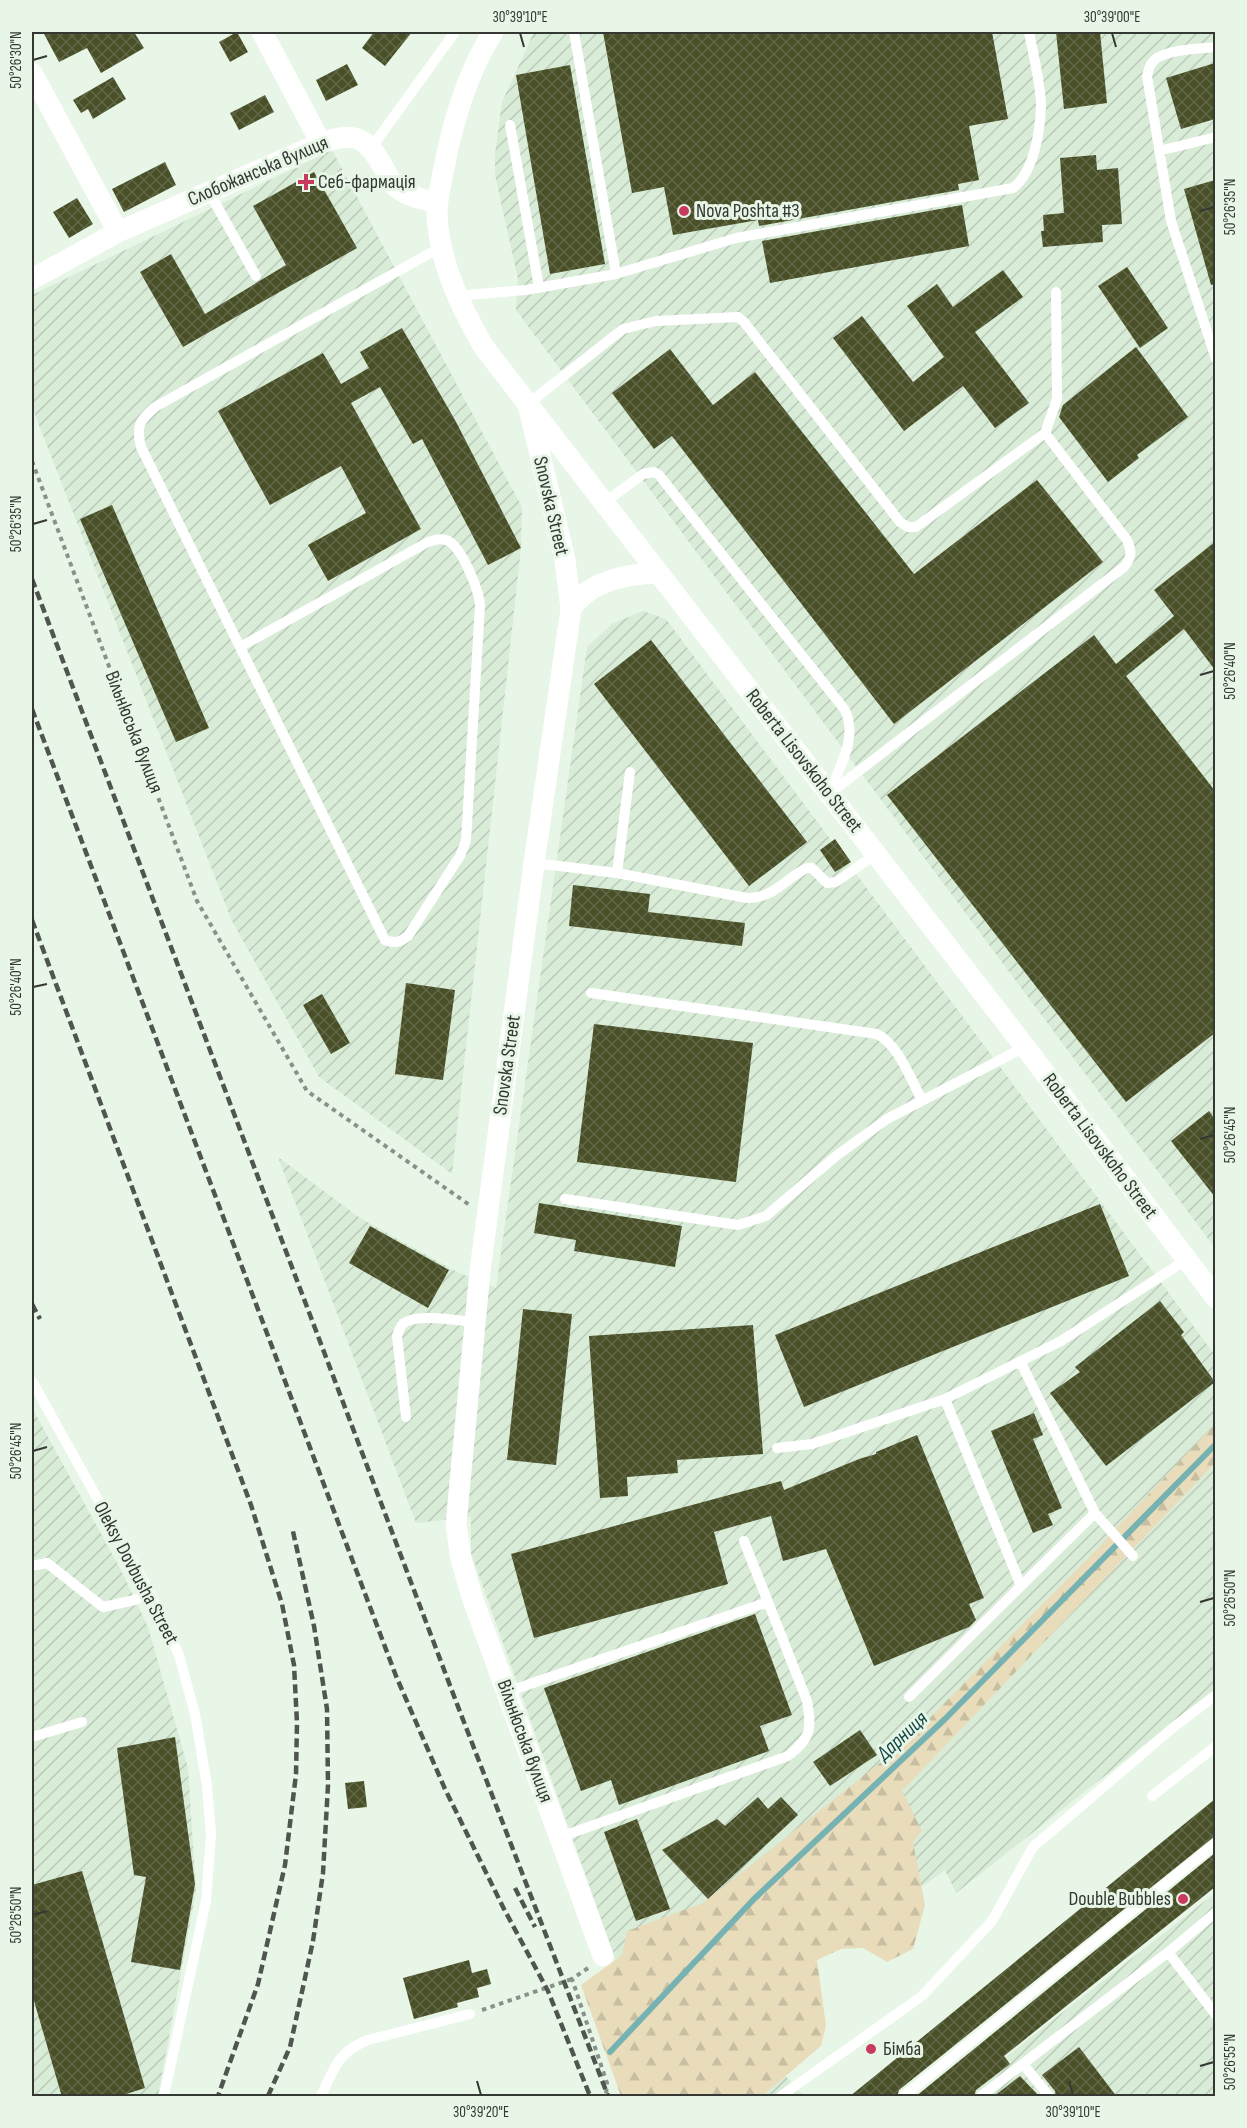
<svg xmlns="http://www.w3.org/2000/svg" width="1247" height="2128" font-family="'Sofia Sans Condensed',sans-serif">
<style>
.industrial{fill:url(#industrial-furrows)}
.forest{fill:url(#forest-firs)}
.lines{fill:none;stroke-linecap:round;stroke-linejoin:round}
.stream{stroke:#77b2b3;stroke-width:6}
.building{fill:url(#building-cross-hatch)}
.path{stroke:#899288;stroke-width:4;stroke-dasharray:4.5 4.5;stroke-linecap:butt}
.lane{stroke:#fff;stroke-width:10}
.street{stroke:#fff;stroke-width:21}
.rail{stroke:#4f554f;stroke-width:4.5;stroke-dasharray:9 4.5;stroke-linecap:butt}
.ticks{fill:none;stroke:#333833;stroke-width:2}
.poi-dot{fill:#c93a5f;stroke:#e8f6e7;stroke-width:2}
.labels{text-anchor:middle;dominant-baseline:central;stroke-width:6;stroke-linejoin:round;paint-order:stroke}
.street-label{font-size:20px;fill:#333833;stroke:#e8f6e7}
.poi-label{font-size:20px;fill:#333833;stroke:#e8f6e7;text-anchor:start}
.water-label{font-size:21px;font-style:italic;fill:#114749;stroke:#e8f6e7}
.neatline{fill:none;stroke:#333833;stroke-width:2}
.ticks-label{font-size:15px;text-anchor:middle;fill:#333833}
</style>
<defs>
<pattern id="industrial-furrows" width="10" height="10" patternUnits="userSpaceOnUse" patternTransform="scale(1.5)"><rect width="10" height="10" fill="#d8ecd7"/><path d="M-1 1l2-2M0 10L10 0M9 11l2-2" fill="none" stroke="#bacbb9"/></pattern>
<pattern id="forest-firs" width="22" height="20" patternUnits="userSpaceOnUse" patternTransform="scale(1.5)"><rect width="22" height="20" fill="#e9dcbb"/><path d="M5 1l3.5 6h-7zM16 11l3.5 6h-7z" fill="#c8bea1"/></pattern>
<pattern id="building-cross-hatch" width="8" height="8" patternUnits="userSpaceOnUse" patternTransform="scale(1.5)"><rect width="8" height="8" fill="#495028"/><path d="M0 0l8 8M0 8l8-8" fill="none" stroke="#616747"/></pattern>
</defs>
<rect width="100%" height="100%" fill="#e8f6e7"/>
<!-- industrial -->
<path class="industrial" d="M534 32H1215V1248L516 310 518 279 495 175V154L502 102Z
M332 150 522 507 521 548 452 1174 319 1077 232 921 32 407V295Z
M643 611 666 619 1215 1355V1689L956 1893 945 1870 844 1944 859 1789 619 1969 471 1553V1517L416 1523 278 1157 360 1218 457 1272 496 1288 587 647 612 624Z
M32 1408 122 1572 148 1627 188 1768 196 1891 158 2096H32Z
M1215 1893V2096H956Z
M772 2060 803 2096H725Z"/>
<!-- forest -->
<path class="forest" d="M1215 1424V1463L902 1791 922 1831 913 1842 925 1905 913 1949 887 1962 863 1948 841 1949 817 1960 826 2026 821 2046 762 2096H621L581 1985 622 1955 627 1931 703 1903 905 1743 1090 1556Z"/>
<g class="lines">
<!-- stream -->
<path class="stream" d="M610 2052 754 1899 945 1719 1216 1444"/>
</g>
<!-- building -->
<path class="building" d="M43 32H134L144 48 101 73 87 48 59 62Z
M237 32 248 52 230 62 219 42Z
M374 32H412L385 66 362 48Z
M603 32H992L1008 119 969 126 979 180 958 184 959 190 759 226 758 220 673 235 664 187 632 193Z
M1056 32H1100L1107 103 1064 109Z
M1215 63V119L1181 129 1166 78Z
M347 64 358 85 326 101 316 80Z
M570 65 605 264 550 274 516 75Z
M113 77 126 99 93 119 88 109 81 113 73 100Z
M265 95 274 112 239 130 230 113Z
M1096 155 1097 170 1118 168 1122 224 1102 225 1103 242 1043 247 1041 231H1044L1043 215 1064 213 1060 158Z
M165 162 176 185 124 212 112 189Z
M314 172 357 248 183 347 140 272 171 254 205 314 286 265 253 206Z
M1215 180V284L1211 285 1184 189Z
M77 198 93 224 69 238 53 212Z
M962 205 969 246 770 283 762 241Z
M1127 267 1168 328 1140 348 1098 286Z
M1003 270 1023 297 975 332 1029 403 995 428 963 386 904 431 833 338 862 316 913 382 944 357 907 306 937 284 953 307Z
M402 328 455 420 521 548 488 565 422 439 413 444 380 387 351 403 421 529 328 581 308 545 366 513 341 466 270 505 218 411 323 353 341 384 369 368 360 352Z
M1136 347 1188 417 1137 455 1139 458 1108 482 1059 417 1063 405Z
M670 349 713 405 755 372 914 574 1037 480 1103 562 894 724 672 436 654 449 612 393Z
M112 505 209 728 176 742 80 519Z
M1215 542V670L1184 629 1126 676 1215 791V1033L1126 1102 887 795 1094 635 1116 664 1174 616 1154 590Z
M651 640 807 842 749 886 594 684Z
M835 839 851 862 835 872 820 850Z
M573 885 650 894 648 912 745 923 742 946 569 926Z
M406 983 455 990 443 1080 395 1074Z
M322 994 350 1043 331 1054 303 1005Z
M594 1024 753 1043 736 1182 577 1162Z
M1209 1111 1215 1119V1197L1171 1141Z
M539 1203 682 1226 675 1267 574 1251 576 1240 534 1233Z
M1100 1204 1129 1276 804 1407 775 1335Z
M370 1226 449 1270 428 1308 349 1263Z
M1160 1301 1184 1332 1181 1335 1215 1382 1106 1466 1050 1393 1080 1372 1075 1367Z
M523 1309 572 1314 556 1465 507 1460Z
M753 1325 763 1454 677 1460 678 1473 627 1477 628 1496 600 1498 589 1336Z
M1034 1413 1043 1435 1033 1439 1062 1508 1048 1514 1053 1525 1033 1533 991 1431Z
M917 1435 984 1598 969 1604 976 1620 969 1627 874 1666 826 1549 783 1561 771 1516 714 1532 728 1584 534 1638 511 1554 781 1481 784 1490 859 1459 876 1454V1452Z
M755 1614 792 1715 760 1726 769 1751 619 1805 611 1780 581 1791 544 1688Z
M860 1730 877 1755 830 1786 813 1762Z
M175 1737 195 1884 180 1970 131 1962 146 1877 134 1875 117 1748Z
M364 1781 367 1807 348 1809 345 1783Z
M758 1797 768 1809 781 1797 798 1815 708 1899 662 1850 717 1819 725 1826Z
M1215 1799V1836L899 2090 897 2097H849Z
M637 1819 670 1909 636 1921 604 1832Z
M1215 1853V1887L1004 2056 1010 2064 976 2090 974 2097H915Z
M82 1871 145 2088 117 2097H62L32 1994V1885Z
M469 1960 472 1973 487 1969 491 1984 477 1988 479 1997 457 2003 458 2007 414 2019 403 1978Z
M1079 2047 1117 2097H1056L1055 2091 1042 2075Z
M1020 2076 1040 2097H993Z"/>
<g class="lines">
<!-- path -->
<path class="path" d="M32 461 197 901 307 1091 471 1206
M588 1968 572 1979 607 2083 606 2096
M482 2010 572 1979"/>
<!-- lane -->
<path class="lane" d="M574 32 616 274
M1216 47C1200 49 1160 49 1152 63 1149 66 1148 72 1147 76L1171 221 1216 359
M510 125 539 287
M372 147 455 32
M1159 151 1216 137
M209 192 256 276
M456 296 526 290 616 274 736 238 1013 188C1034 172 1040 132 1041 106 1041 85 1033 54 1029 32
M528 404 623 329 656 321 738 317 744 322 900 522 908 527H916L1045 433 1057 399 1056 292
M604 503 643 474 654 472 659 475 845 710C858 738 840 766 829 793
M240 647 428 542C435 540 443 537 450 542 463 551 479 590 480 605L466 841 460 856 408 936C400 942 395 944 385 940L141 447C136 426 139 421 155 407L441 247
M829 794 1124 567C1132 557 1132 552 1127 540L1045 433
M534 863 617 873 747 898C775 898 784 879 807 868H812L827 883 836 882 876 854
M617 873 630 772
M591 993 877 1034C898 1044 911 1080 922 1100
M565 1199 738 1225 766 1216 836 1156 887 1119 1025 1047
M32 1381 150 1593 179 1655 195 1714 207 1786 211 1834 206 1901 164 2096
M945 1399 1021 1586 1095 1513 1021 1363
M406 1417 397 1336C399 1330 401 1323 408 1321 422 1314 459 1321 475 1322
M777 1448 812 1444 945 1399 1061 1341 1186 1260
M1095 1513 1133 1556
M32 1566 47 1563 103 1607 135 1600 150 1593
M507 1692 768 1602
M909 1697 1021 1586
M32 1737 82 1722
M1152 1796 1216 1746
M560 1837 788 1756C811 1737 812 1731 807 1701L744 1541
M1168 1952 1216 2015
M1023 2064 1049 2096
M321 2096C335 2068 337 2052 368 2040L470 2014
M781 2096 922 1996 992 1921 1033 1847 1175 1726 1216 1695
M904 2096 1216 1843
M981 2096 1171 1950 1216 1912"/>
<!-- street -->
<path class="street" d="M262 32 321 143
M493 32C467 73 453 121 444 168 440 188 435 207 438 227 443 271 462 308 483 346L1025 1047 1216 1298
M32 73 118 232
M32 279 118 232 321 143C353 132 365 135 382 165 386 171 389 180 394 185 405 196 422 199 437 203
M528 404 565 560 571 609 534 863 480 1271 456 1524 461 1559 472 1597 603 1956
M571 609C589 581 627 574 657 573"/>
<!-- rail -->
<path class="rail" d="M32 579 457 1704 608 2096
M32 709 396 1676 445 1789 504 1909 548 1991 590 2096
M32 920 251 1505 282 1604 294 1665 297 1723 296 1774 285 1865 258 1984 218 2096
M32 1304 40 1319
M515 1888 535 1927
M268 2096 290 2047 313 1941 323 1873 328 1785 327 1709 314 1626 292 1527"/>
</g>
<!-- ticks -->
<path class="ticks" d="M520 33 524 47M1112 33 1116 47M33 60 47 56M1200 211 1214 207M33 524 47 520M1200 675 1214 671M33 987 47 984M1200 1139 1214 1135M33 1451 47 1447M1200 1602 1214 1598M33 1915 47 1911M1200 2066 1214 2062M477 2081 481 2095M1069 2081 1073 2095"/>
<!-- markers -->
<g class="poi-dot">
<path d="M303 173h6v6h6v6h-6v6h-6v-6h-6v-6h6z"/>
<circle cx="684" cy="211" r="6"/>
<circle cx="1183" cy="1899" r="6"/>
<circle cx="871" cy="2049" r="6"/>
</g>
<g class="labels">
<!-- street labels -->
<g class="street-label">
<text transform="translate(258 171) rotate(-23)">Слобожанська вулиця</text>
<text transform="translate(551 506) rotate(77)">Snovska Street</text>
<text transform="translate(134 732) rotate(69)">Вільнюська вулиця</text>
<text transform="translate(804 761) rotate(52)">Roberta Lisovskoho Street</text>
<text transform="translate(507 1065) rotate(-82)">Snovska Street</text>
<text transform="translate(1100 1146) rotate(53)">Roberta Lisovskoho Street</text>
<text transform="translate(136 1573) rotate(62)">Oleksy Dovbusha Street</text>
<text transform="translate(525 1741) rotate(70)">Вільнюська вулиця</text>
</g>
<!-- poi labels -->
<g class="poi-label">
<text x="318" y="182">Себ-фармація</text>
<text x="696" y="211">Nova Poshta #3</text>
<text x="1171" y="1899" text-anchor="end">Double Bubbles</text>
<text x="883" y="2049">Бімба</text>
</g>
<!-- water labels -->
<g class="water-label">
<text transform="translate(902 1736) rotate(-43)">Дарниця</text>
</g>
</g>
<!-- border -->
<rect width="1247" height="2128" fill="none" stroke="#e8f6e7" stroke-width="66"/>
<rect x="33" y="33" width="1181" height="2062" class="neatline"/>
<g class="ticks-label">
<text x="520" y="22">30°39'10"E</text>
<text x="1112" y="22">30°39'00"E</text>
<text transform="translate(16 60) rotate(-90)" y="5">50°26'30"N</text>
<text transform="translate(1230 207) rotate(-90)" y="5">50°26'35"N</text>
<text transform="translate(16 524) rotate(-90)" y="5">50°26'35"N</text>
<text transform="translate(1230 671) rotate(-90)" y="5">50°26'40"N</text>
<text transform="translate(16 987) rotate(-90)" y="5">50°26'40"N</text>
<text transform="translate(1230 1135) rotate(-90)" y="5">50°26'45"N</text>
<text transform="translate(16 1451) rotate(-90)" y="5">50°26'45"N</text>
<text transform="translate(1230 1598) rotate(-90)" y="5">50°26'50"N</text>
<text transform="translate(16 1915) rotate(-90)" y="5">50°26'50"N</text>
<text transform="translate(1230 2062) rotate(-90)" y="5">50°26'55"N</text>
<text x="481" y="2117">30°39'20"E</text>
<text x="1073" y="2117">30°39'10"E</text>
</g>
</svg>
